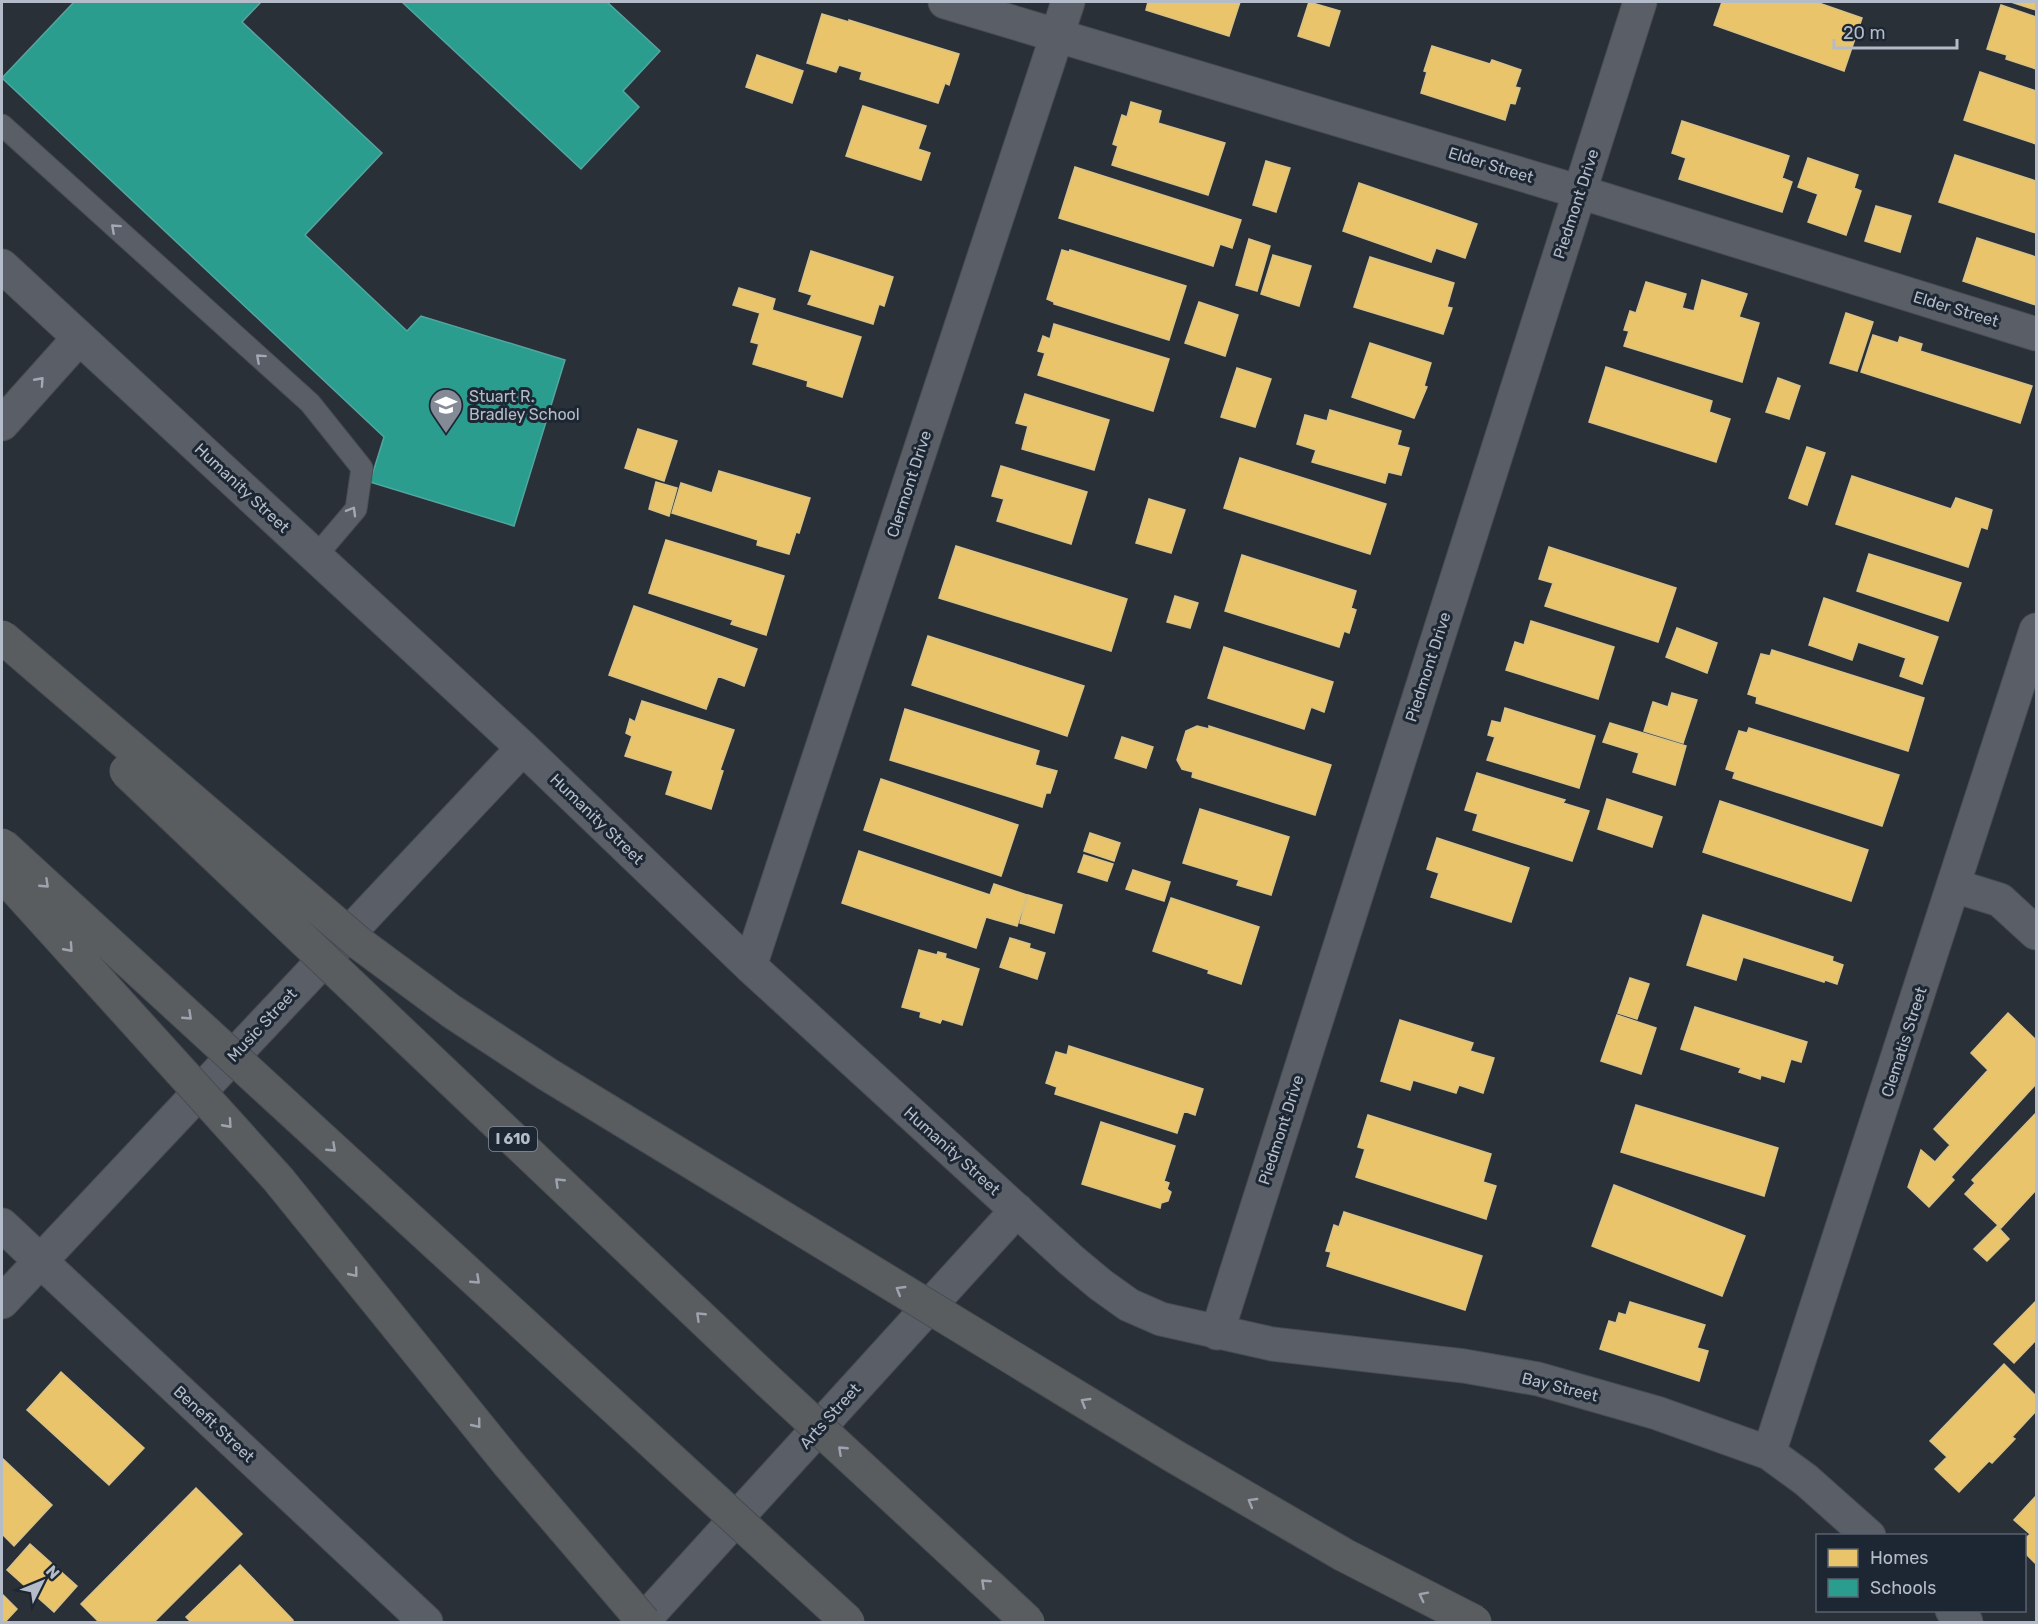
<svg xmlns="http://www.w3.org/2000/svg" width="2038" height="1624" font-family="Rubik,sans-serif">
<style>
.homes{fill:#e9c46a;stroke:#d9c286;stroke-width:1.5}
.schools{fill:#2a9d8f;stroke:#53a6a0;stroke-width:1.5}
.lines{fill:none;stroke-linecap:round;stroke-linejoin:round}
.service-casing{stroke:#484c53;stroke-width:23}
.minor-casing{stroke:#484c53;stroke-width:35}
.service{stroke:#5a5e66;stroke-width:21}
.minor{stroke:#5a5e66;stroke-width:33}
.motorway-bridge-casing{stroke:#474c53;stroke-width:35;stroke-linecap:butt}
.motorway-bridge{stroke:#5a5d60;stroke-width:33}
.oneway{stroke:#a2a9b5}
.oneway2{stroke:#9ea4af}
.labels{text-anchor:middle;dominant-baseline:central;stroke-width:6;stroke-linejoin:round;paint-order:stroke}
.shield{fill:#1d2633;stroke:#878f9c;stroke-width:1.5}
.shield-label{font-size:15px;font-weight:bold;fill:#b4bcc9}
.street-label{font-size:16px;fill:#b4bcc9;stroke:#1d2633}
.poi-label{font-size:16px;fill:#b4bcc9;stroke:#1d2633;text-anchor:start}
</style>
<rect width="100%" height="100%" fill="#2a3038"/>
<!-- homes -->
<path class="homes" d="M1148 2H1240L1229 36 1146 10Z
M1309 2 1340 11 1329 46 1298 36Z
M1722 2H1816L1862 18 1844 71 1714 25Z
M2011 2H2036V10Z
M2001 5 2036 17V69L2006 59 2007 55 1987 49Z
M822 14 849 22V20L959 54 949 85 945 83 938 103 860 79 862 72 839 65 836 72 807 63Z
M1432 46 1490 64 1492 60 1521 70 1515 87 1520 88 1515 104 1510 103 1505 120 1421 93 1427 72 1424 71Z
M757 55 803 71 792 103 746 87Z
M1980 72 2036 91V144L1964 120Z
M1131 102 1161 111 1158 123 1225 143 1208 195 1112 165 1118 146 1113 144 1122 115 1127 117Z
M863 106 926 126 918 149 930 153 921 180 846 156Z
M1682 121 1789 156 1782 178 1792 182 1782 212 1679 179 1686 158 1672 153Z
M1955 155 2036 181V233L1939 202Z
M1808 158 1858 175 1854 188 1861 191 1846 235 1808 222 1818 194 1798 187Z
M1266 161 1290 168 1276 212 1253 205Z
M1075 167 1241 220 1232 248 1220 244 1213 266 1059 218Z
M1359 183 1477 224 1465 258 1436 248 1431 262 1343 231Z
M1876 206 1911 216 1900 252 1865 241Z
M1977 238 2036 257V305L1963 281Z
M1249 239 1270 246 1257 291 1236 285Z
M1062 250 1069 252 1070 250 1186 286 1169 340 1054 304V302L1047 299Z
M811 251 893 277 884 306 879 304 873 324 808 304 812 295 799 291Z
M1273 255 1311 266 1299 306 1261 294Z
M1370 257 1454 283 1447 307 1452 308 1443 334 1354 307Z
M1702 280 1747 294 1739 317 1759 323 1742 382 1624 346 1629 331 1624 330 1630 311 1636 313 1646 282 1686 294 1682 308 1694 311Z
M739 288 775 299 772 310 861 337 842 397 807 386 808 381 753 364 759 344 751 342 760 313 733 305Z
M1199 302 1238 315 1225 356 1185 343Z
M1846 313 1873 322 1857 371 1830 363Z
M1054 324 1169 359 1153 411 1038 375 1045 353 1038 351 1043 336 1050 339Z
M1873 335 1898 343 1900 337 1922 344 1920 351 2032 386 2020 423 1861 372Z
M1370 343 1431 363 1424 386 1427 387 1414 418 1352 397Z
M1606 367 1712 401 1709 412 1730 419 1716 462 1589 422Z
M1237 368 1271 379 1255 427 1221 417Z
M1778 378 1800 386 1789 419 1766 412Z
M1025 394 1109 420 1094 470 1022 449 1028 426 1016 423Z
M1330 410 1401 431 1397 445 1409 448 1401 475 1388 472 1385 483 1312 462 1316 450 1297 444 1305 415 1327 421Z
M638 429 677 441 664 481 625 468Z
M1807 447 1825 453 1807 505 1789 498Z
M1240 458 1386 504 1370 554 1224 508Z
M1001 466 1087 492 1071 544 997 521 1004 499 992 496Z
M719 471 810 498 799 533 796 532 789 554 757 545 758 540 672 513 681 483 712 493Z
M1852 476 1951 509 1956 498 1992 510 1987 529 1981 527 1968 567 1836 524Z
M656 482 677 488 669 516 649 509Z
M1149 499 1185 510 1171 553 1136 543Z
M666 540 784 576 766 635 731 624 733 620 649 593Z
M956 546 1127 599 1111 651 939 598Z
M1549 547 1676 588 1658 642 1545 606 1553 583 1539 579Z
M1869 554 1961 583 1948 621 1857 591Z
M1242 555 1356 591 1351 608 1356 610 1349 633 1344 631 1339 647 1225 611Z
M1175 596 1198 603 1190 628 1167 622Z
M1824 598 1938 637 1922 684 1900 676 1906 658 1858 642 1852 660 1809 645Z
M634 606 757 649 744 686 718 676 706 709 609 675Z
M1531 621 1614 647 1598 699 1506 670 1515 642 1524 645Z
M1677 628 1717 643 1707 673 1666 657Z
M928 636 1084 686 1067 736 912 685Z
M1224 647 1333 682 1324 712 1311 707 1304 729 1208 698Z
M1772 650 1924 698 1908 751 1756 703 1757 697 1748 694 1761 654 1770 656Z
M1672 693 1697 700 1683 743 1644 731 1653 702 1668 707Z
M642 701 734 730 720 770 723 771 711 809 666 794 673 771 625 756 632 736 626 733 630 719 635 722Z
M1505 708 1595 736 1579 788 1487 760 1495 737 1488 735 1492 721 1501 723Z
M905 709 1039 751 1035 765 1057 771 1050 793H1046L1042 807 890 760Z
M1610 723 1686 746 1675 785 1633 772 1639 753 1603 742Z
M1197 726 1209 729V726L1331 765 1315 815 1192 777 1193 772 1182 769 1177 760 1186 731Z
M1749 728 1899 775 1882 826 1733 778 1735 772 1726 769 1739 731 1747 733Z
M1122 737 1153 747 1146 768 1115 758Z
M1477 773 1565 800 1563 803 1589 811 1572 861 1473 830 1478 814 1465 810Z
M881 779 1018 825 1001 876 864 830Z
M1607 799 1662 817 1652 847 1598 829Z
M1720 801 1868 850 1851 901 1703 852Z
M1200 809 1289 837 1271 895 1237 885 1239 880 1183 863Z
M1090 833 1120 843 1114 861 1084 851Z
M1437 838 1529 868 1511 922 1431 897 1439 873 1427 869Z
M859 851 990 895 994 884 1027 895 1017 926 986 917 976 948 842 903Z
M1084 855 1113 864 1107 881 1078 872Z
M1133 870 1170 882 1164 901 1126 889Z
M1028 895 1062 905 1054 933 1020 923Z
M1171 898 1259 927 1241 984 1208 973 1209 970 1153 951Z
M1703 915 1833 957 1832 961 1843 965 1837 984 1825 980 1824 982 1743 957 1736 980 1687 965Z
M1010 938 1030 944 1029 948 1045 953 1037 979 1000 967Z
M919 950 937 955 938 952 946 954 945 958 979 969 962 1025 942 1019 940 1023 920 1017 921 1012 902 1007Z
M1630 978 1649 984 1637 1019 1618 1013Z
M1695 1007 1807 1042 1801 1062 1791 1059 1784 1082 1761 1075 1760 1079 1739 1072 1741 1068 1681 1049Z
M2008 1013 2036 1040V1084L1951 1177 1954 1180 1929 1207 1908 1187 1921 1150 1935 1162 1950 1145 1934 1129 1988 1070 1971 1053Z
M1617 1015 1656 1028 1641 1074 1601 1061Z
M1400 1020 1473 1043 1470 1051 1494 1058 1483 1093 1459 1085 1456 1093 1413 1080 1410 1090 1381 1081Z
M1069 1046 1203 1089 1195 1115 1184 1111 1177 1133 1055 1094 1057 1087 1046 1083 1056 1052 1067 1055Z
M1636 1105 1778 1148 1764 1196 1621 1152Z
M2036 1113V1190L2001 1228 1965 1194 1975 1183 1972 1180Z
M1368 1115 1491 1154 1483 1182 1496 1186 1486 1219 1356 1177 1365 1149 1358 1147Z
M1101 1122 1175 1146 1164 1181 1169 1183 1167 1189 1171 1192 1168 1201 1161 1203 1160 1208 1082 1184Z
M1614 1185 1745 1236 1722 1296 1592 1246Z
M1344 1212 1482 1256 1465 1310 1327 1266 1331 1252 1326 1251 1334 1225 1339 1227Z
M1997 1226 2009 1239 1987 1261 1974 1249Z
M2036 1301V1340L2014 1363 1994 1344Z
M1630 1302 1705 1325 1697 1348 1708 1351 1699 1381 1600 1349 1609 1321 1616 1323 1619 1313 1626 1315Z
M2004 1364 2036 1396V1411L2012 1437 2015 1439 1992 1463 1989 1461 1959 1492 1935 1469 1947 1457 1930 1441Z
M61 1372 144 1448 109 1485 27 1410Z
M2 1458 52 1505 14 1546 2 1534Z
M196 1488 242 1534 154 1622H99L81 1604Z
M2036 1496V1564L2024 1552V1540L2030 1534 2014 1520Z
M30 1544 77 1586 54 1612 7 1570Z
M240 1565 293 1620 290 1622H191L186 1617Z
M2 1594 17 1609 5 1622H2Z"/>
<!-- schools -->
<path class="schools" d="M74 2H261L242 22 382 153 305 235 407 331 421 316 565 360 514 526 370 482 384 437 2 78Z
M402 2H607L660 51 623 91 639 107 581 169Z"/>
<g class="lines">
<defs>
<path id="service" d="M2 125 310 403 362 468 356 509 316 556"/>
<path id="minor" d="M945 2 1580 192 2036 334
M2 266 523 748 750 966 1071 1260 1101 1285 1129 1305 1161 1319 1272 1344 1464 1366 1538 1379 1657 1413 1769 1453 1806 1480 1869 1536
M2 424 79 338
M1955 886 2000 900 2036 933
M750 966 1068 2
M2 1225 426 1622
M2 1302 523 748
M1217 1333 1640 2
M1769 1453 2036 630
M1952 1610 1966 1622
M642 1622 1017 1210"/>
</defs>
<!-- service casing -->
<use href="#service" class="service-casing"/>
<!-- minor casing -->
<use href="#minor" class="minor-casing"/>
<!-- service -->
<use href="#service" class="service"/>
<!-- minor -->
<use href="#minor" class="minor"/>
<defs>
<path id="motorway-bridge" d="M2 637 359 943 451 1011 547 1074 1172 1455 1344 1555 1475 1622
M126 771 768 1381 1028 1622
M2 845 848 1622
M2 874 278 1179 508 1463 644 1622"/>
</defs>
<!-- motorway-bridge casing -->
<use href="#motorway-bridge" class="motorway-bridge-casing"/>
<!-- motorway-bridge -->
<use href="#motorway-bridge" class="motorway-bridge"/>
</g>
<!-- one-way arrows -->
<defs><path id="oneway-chevron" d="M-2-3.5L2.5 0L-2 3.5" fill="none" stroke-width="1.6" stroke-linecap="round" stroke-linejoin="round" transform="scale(1.5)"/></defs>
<g class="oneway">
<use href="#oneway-chevron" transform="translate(115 228) rotate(-138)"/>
<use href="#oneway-chevron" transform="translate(260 358) rotate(-138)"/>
<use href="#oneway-chevron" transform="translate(40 381) rotate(-48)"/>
<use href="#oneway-chevron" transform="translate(352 511) rotate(-60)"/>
</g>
<g class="oneway2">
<use href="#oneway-chevron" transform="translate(45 884) rotate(43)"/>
<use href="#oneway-chevron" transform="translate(69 948) rotate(48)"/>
<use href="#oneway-chevron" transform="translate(188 1016) rotate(43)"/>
<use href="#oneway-chevron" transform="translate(228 1124) rotate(48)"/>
<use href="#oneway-chevron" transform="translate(332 1148) rotate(43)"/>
<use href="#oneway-chevron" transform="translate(559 1182) rotate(-136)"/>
<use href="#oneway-chevron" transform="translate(354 1273) rotate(51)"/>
<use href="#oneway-chevron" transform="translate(476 1280) rotate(43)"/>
<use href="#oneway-chevron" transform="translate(900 1290) rotate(-149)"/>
<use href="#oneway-chevron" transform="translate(700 1316) rotate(-136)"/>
<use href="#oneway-chevron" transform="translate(1085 1402) rotate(-149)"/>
<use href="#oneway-chevron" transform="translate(477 1424) rotate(51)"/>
<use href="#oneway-chevron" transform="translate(842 1450) rotate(-137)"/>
<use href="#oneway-chevron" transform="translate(1252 1502) rotate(-150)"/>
<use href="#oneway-chevron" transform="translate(985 1583) rotate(-137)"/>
<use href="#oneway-chevron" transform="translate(1423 1596) rotate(-153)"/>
</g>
<!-- icons -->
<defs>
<symbol id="school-pin" viewBox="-11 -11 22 30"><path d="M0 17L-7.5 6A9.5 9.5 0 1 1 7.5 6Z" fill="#848b96" stroke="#1d2633"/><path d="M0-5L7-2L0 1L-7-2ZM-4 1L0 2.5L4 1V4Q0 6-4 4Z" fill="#fff"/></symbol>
</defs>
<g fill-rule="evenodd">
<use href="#school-pin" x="427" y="386" width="38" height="52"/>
</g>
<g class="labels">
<!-- shield labels -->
<rect class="shield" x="489" y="1127" width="48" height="24" rx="4.5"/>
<g class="shield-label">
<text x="513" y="1139">I 610</text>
</g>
<!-- street labels -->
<g class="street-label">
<text transform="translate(1491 165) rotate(17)">Elder Street</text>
<text transform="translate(1576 204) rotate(-72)">Piedmont Drive</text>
<text transform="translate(1956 309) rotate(17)">Elder Street</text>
<text transform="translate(909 484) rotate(-72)">Clermont Drive</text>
<text transform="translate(242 488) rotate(43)">Humanity Street</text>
<text transform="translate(1428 667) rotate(-72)">Piedmont Drive</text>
<text transform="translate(597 819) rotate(44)">Humanity Street</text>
<text transform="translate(262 1025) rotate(-47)">Music Street</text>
<text transform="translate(1904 1042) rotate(-72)">Clematis Street</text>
<text transform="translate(1281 1130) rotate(-72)">Piedmont Drive</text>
<text transform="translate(952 1151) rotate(42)">Humanity Street</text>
<text transform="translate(1560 1387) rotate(14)">Bay Street</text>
<text transform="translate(830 1416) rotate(-48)">Arts Street</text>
<text transform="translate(214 1424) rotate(43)">Benefit Street</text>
</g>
<!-- poi labels -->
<g class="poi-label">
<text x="469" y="396">Stuart R.<tspan x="469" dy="18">Bradley School</tspan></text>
</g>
</g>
<!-- border -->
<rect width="2038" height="1624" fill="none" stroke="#b4bcc9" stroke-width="6"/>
<!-- legend -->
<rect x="1816" y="1534" width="210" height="78" fill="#1d2633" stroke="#59626f" stroke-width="1.5"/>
<rect x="1828" y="1549" width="30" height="18" fill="#e9c46a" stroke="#59626f" stroke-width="1.5"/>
<text x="1870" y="1564" font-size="18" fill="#b4bcc9">Homes</text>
<rect x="1828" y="1579" width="30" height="18" fill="#2a9d8f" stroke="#59626f" stroke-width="1.5"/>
<text x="1870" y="1594" font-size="18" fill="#b4bcc9">Schools</text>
<!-- north arrow -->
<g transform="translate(42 1582) rotate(47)" stroke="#1d2633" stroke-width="4.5" paint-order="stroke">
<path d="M0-4.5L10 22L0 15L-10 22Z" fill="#b4bcc9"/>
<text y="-9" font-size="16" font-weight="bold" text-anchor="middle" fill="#b4bcc9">N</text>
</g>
<!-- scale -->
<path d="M1834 39v9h123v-9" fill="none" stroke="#b4bcc9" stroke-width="3"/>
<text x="1843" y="39" font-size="18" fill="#b4bcc9" stroke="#1d2633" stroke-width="4.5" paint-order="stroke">20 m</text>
</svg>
